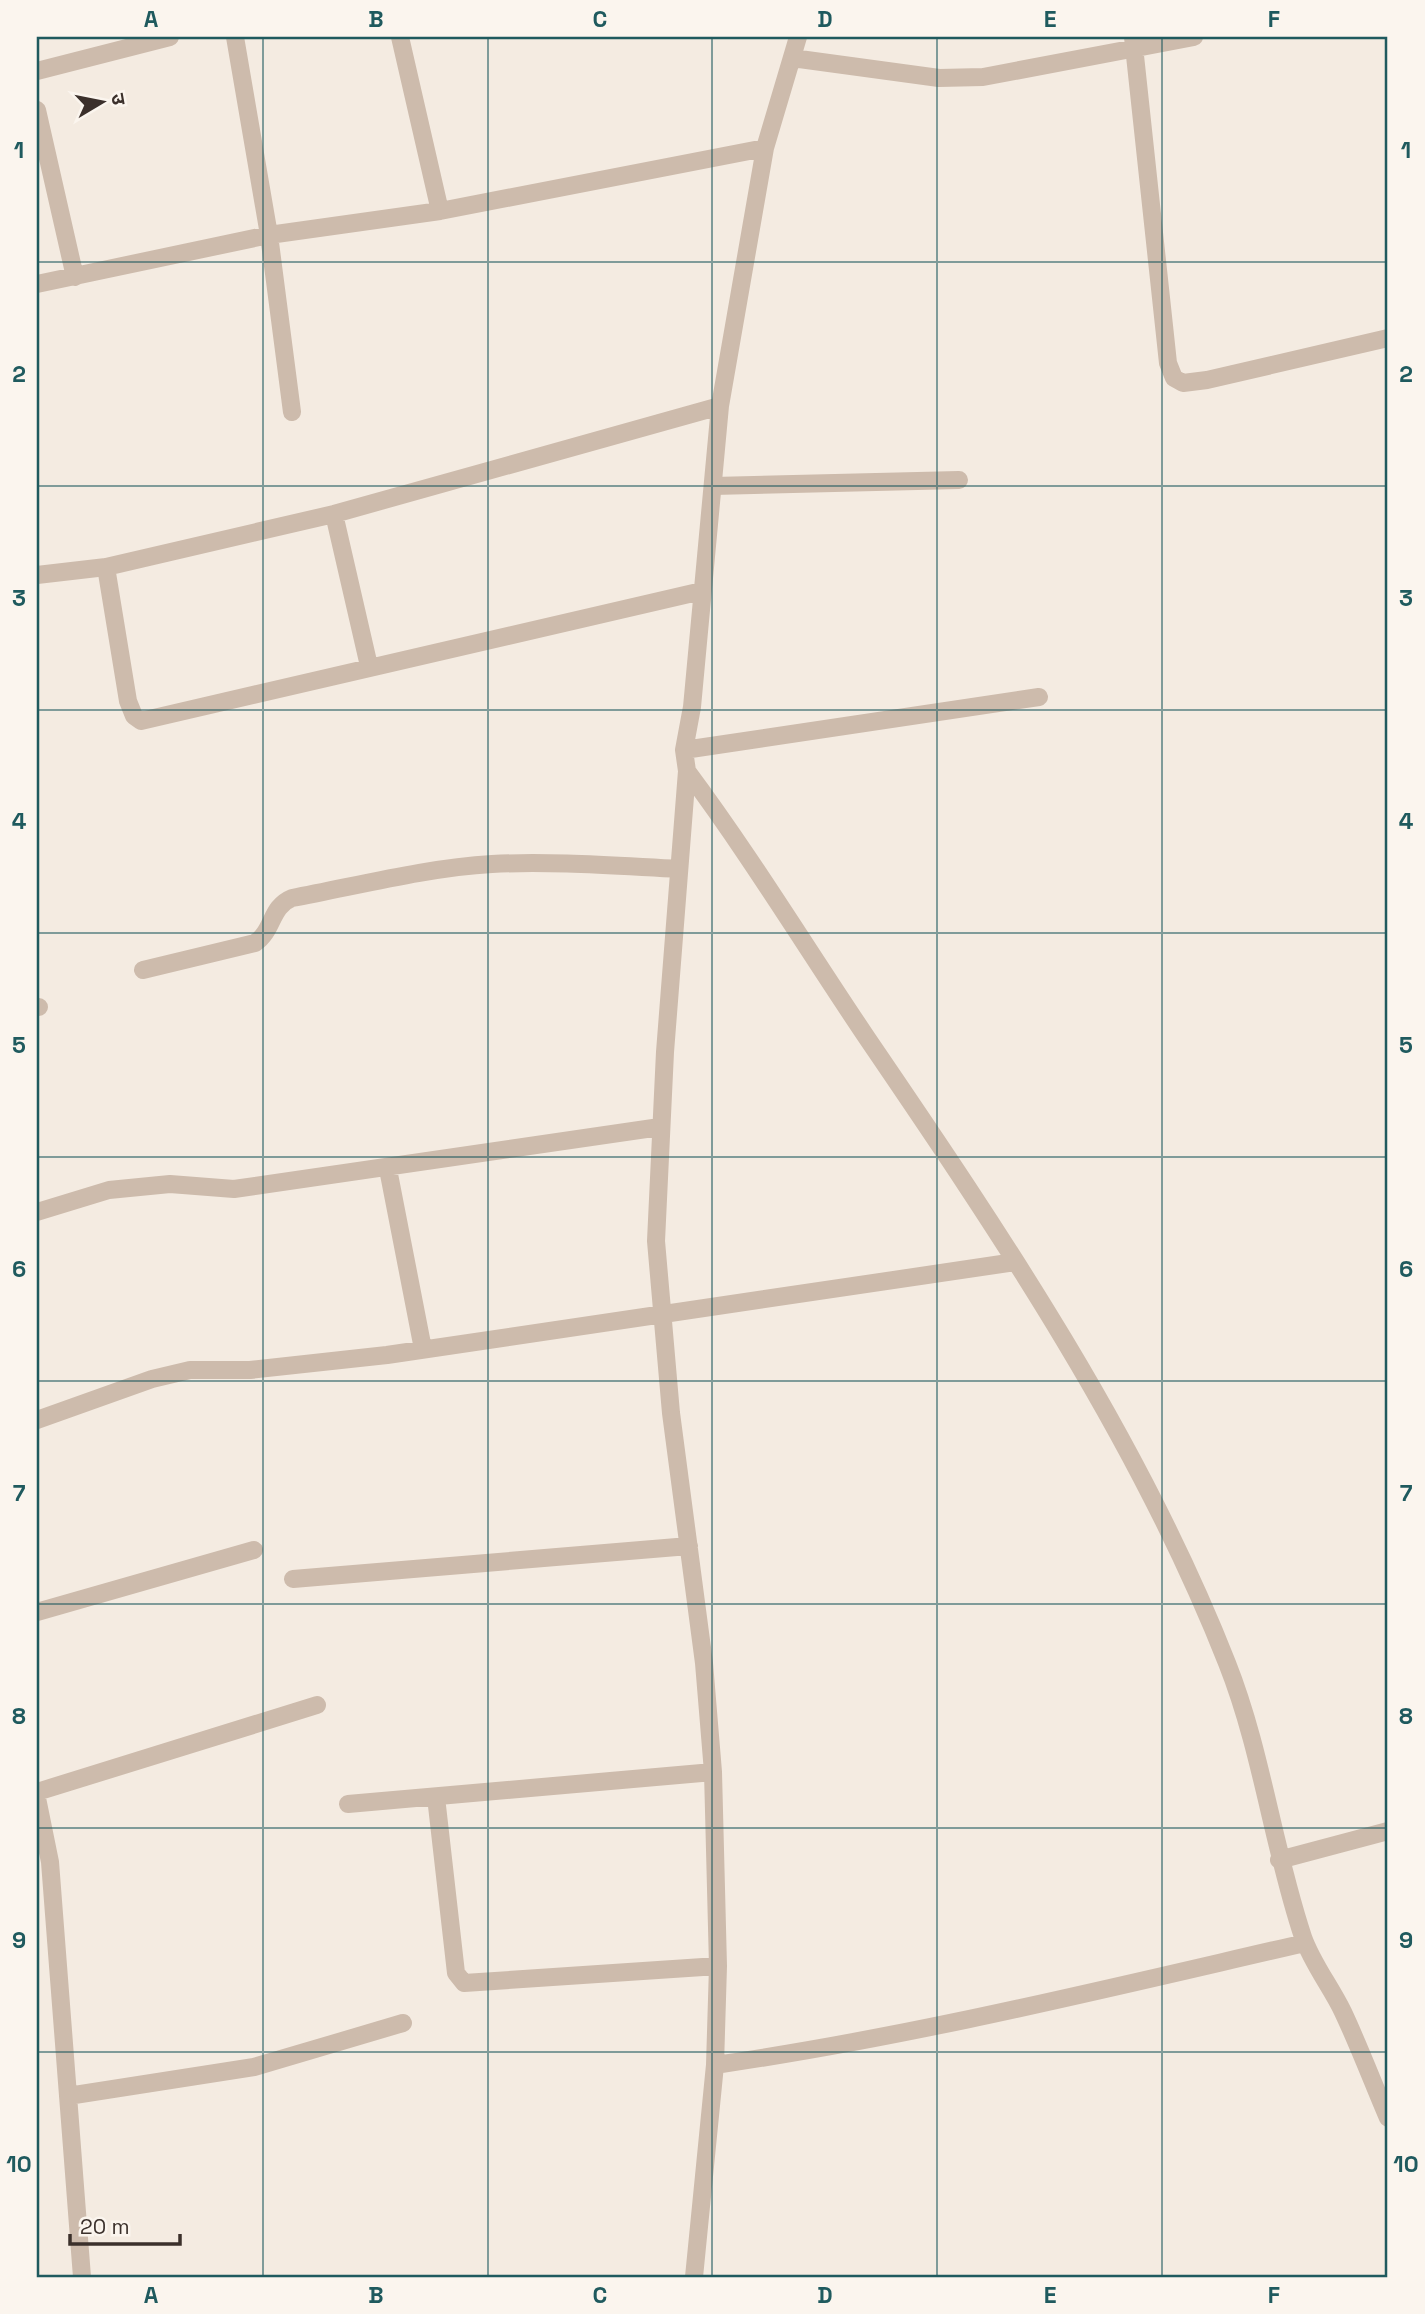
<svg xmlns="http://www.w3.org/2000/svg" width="1425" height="2314" font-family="'Space Grotesk','Noto Sans Devanagari',sans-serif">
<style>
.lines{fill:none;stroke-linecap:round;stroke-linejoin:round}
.service{stroke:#cdbbac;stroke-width:18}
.minor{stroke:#cdbbac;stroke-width:18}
.grid{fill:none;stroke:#1f5a5e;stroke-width:2;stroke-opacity:0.55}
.neatline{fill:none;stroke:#1f5a5e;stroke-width:2.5}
.grid-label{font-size:23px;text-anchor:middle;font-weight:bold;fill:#1f5a5e}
</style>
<rect width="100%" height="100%" fill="#f4ebe1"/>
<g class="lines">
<!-- service -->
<path class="service" d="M713 486 959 480"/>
<!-- minor -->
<path class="minor" d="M235 37 269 235 292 412
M400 37 440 211 765 148
M1133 37 1168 363 1174 378 1183 383 1207 380 1388 338
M792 58 939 78 983 77 1194 37
M37 71 170 37
M37 110 75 277
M37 284 269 235 440 211
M334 514 369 666
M106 567 128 701 134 716 141 721 702 591
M37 575 106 567 334 514 720 406
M684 750 1039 697
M687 771C751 857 807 949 867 1038 1002 1236 1139 1439 1227 1663 1262 1751 1273 1848 1303 1937 1312 1963 1331 1987 1343 2012 1359 2046 1373 2083 1388 2118
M143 970 255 943C274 930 270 907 292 898 357 886 425 868 492 864 554 861 617 866 679 869
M37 1007H39
M388 1169 423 1349
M37 1212 109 1190 170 1184 234 1189 660 1127
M37 1420 152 1379 190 1370H250L387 1355 1015 1262
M293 1579 689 1546
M37 1612 254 1550
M37 1792 317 1705
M436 1797 456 1973 464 1983 718 1966
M37 1798 50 1862 82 2277
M348 1804 713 1772
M1279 1860 1388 1831
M715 2065C915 2036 1109 1988 1305 1943
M68 2096 254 2067 403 2023
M694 2277 715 2065 718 1966 713 1772 704 1663 671 1413 656 1241 665 1052 687 771 684 750 692 707 720 406 765 148 798 37"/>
</g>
<!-- grid -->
<path class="grid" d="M263 37V2277M488 37V2277M712 37V2277M937 37V2277M1162 37V2277M37 262H1388M37 486H1388M37 710H1388M37 933H1388M37 1157H1388M37 1381H1388M37 1604H1388M37 1828H1388M37 2052H1388"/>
<!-- border -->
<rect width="1425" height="2314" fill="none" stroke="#fbf5ee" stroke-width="77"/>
<!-- north arrow -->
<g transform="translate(102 102) rotate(80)" stroke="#fbf5ee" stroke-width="5" paint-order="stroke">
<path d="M0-5L12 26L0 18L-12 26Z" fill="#3b302b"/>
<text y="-10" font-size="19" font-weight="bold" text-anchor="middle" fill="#3b302b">उ</text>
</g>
<!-- scale -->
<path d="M70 2234v10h110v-10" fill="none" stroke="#3b302b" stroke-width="3.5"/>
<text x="80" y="2234" font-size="21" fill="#3b302b" stroke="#fbf5ee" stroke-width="5" paint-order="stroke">20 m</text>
<rect x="38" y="38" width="1348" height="2238" class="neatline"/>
<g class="grid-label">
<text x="151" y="27">A</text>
<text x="376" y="27">B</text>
<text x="600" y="27">C</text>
<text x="825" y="27">D</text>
<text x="1050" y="27">E</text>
<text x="1274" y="27">F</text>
<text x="19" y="158">1</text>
<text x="1406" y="158">1</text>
<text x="19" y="382">2</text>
<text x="1406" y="382">2</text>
<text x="19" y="606">3</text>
<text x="1406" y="606">3</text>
<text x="19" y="829">4</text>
<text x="1406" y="829">4</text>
<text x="19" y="1053">5</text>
<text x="1406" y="1053">5</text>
<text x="19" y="1277">6</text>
<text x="1406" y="1277">6</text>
<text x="19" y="1501">7</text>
<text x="1406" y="1501">7</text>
<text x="19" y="1724">8</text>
<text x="1406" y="1724">8</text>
<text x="19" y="1948">9</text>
<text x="1406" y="1948">9</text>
<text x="19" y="2172">10</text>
<text x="1406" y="2172">10</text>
<text x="151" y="2303">A</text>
<text x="376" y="2303">B</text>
<text x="600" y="2303">C</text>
<text x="825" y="2303">D</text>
<text x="1050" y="2303">E</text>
<text x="1274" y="2303">F</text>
</g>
</svg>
